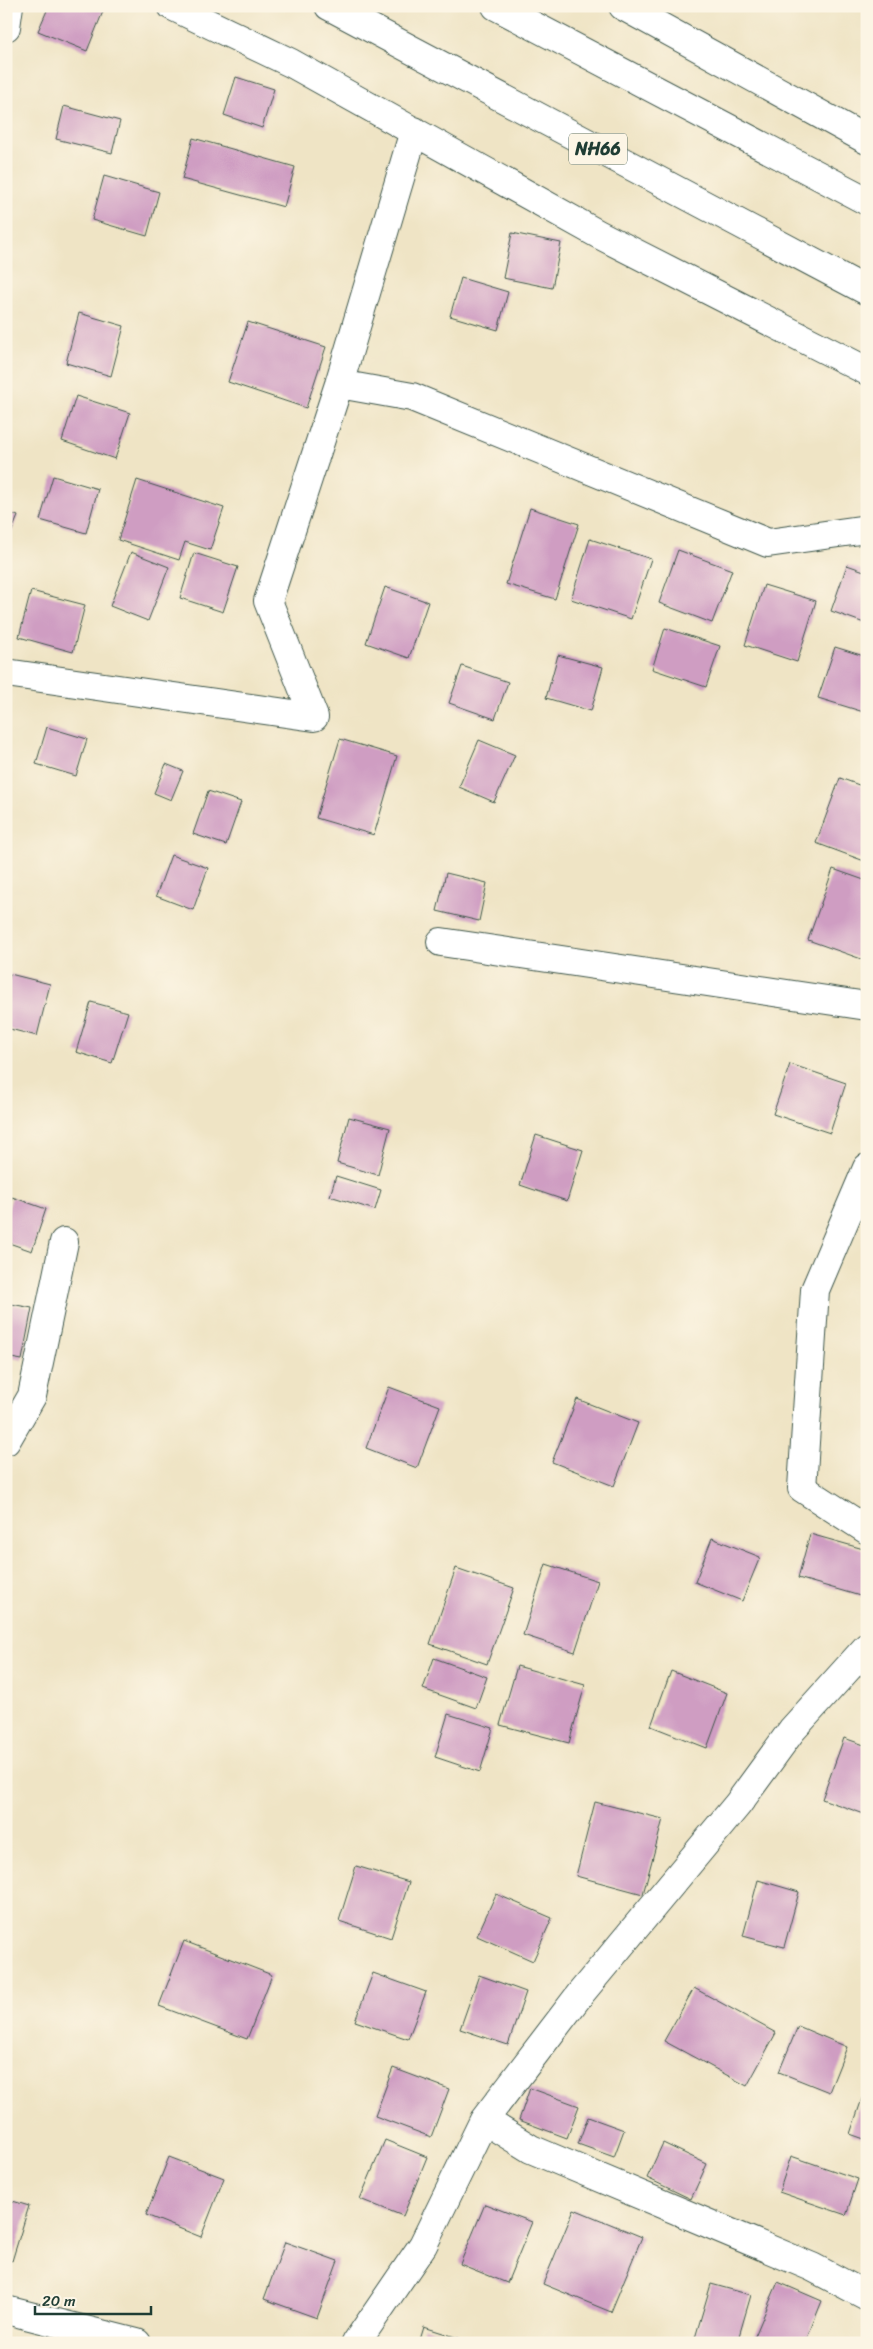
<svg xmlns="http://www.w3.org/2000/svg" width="873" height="2349" font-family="Sriracha,sans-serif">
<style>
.building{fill:#cf9dc2}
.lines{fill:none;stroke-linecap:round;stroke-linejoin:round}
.minor-casing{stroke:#3e564a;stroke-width:30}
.highway-casing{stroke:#3e564a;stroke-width:30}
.minor{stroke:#fff;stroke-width:28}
.highway{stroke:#fff;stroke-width:28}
.labels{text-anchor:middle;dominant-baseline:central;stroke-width:4;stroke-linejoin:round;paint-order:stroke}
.shield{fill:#fcf5e5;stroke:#617469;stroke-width:1}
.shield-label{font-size:18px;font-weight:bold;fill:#1f3d34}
</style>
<rect width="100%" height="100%" fill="#fcf5e5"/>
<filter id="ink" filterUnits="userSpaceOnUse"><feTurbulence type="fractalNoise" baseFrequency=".02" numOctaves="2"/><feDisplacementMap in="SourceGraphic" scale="10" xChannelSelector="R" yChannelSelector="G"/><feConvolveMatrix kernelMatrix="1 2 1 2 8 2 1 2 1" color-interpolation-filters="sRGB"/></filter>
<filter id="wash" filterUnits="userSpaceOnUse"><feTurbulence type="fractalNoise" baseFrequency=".0096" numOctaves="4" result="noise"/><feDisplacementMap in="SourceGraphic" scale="20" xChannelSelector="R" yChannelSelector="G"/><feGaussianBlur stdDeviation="1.12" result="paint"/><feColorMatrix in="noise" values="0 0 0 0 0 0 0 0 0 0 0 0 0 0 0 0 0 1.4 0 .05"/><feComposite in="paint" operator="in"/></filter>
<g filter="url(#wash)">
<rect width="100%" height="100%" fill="#efe4c5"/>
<g id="blocks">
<!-- building -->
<path class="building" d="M49 6H97L104 9 87 51 38 31Z
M236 77 274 89 262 128 224 115Z
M64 106 120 121 112 153 56 139Z
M193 138 295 167 284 207 182 179Z
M104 176 159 192 147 236 92 220Z
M512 233 561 243 552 288 503 278Z
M461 278 508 292 498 330 450 316Z
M79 313 124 326 111 376 66 363Z
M248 322 326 347 306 408 228 382Z
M76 396 130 413 115 459 62 441Z
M53 476 98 489 86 533 40 520Z
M137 480 224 508 210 550 185 542 179 560 118 540Z
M530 508 579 524 555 599 506 584Z
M6 511 18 516 6 545Z
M590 539 651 559 631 619 571 599Z
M678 550 732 570 712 623 659 603Z
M131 552 169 567 148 621 110 606Z
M194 553 238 567 223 612 180 598Z
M847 565 867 572V624L831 611Z
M764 585 816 601 797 662 745 645Z
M385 587 428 602 409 658 366 643Z
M31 591 85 605 73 652 19 637Z
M665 628 720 646 706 687 652 669Z
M835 647 867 657V713L818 698Z
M558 655 603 667 591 711 546 698Z
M462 666 508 682 495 719 449 703Z
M47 727 87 739 76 776 36 764Z
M340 739 397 756 374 835 316 818Z
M479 740 515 755 494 802 459 787Z
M166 764 183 771 171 800 154 793Z
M840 778 867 788V862L816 843Z
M208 791 241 802 226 845 193 834Z
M171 855 208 868 193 910 156 896Z
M833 869 867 881V961L808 940Z
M446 873 487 883 479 921 437 911Z
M10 974 50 984 37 1036 6 1028V989Z
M91 1002 128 1012 112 1063 76 1052Z
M790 1064 846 1083 830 1133 773 1114Z
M349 1117 390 1128 378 1175 337 1163Z
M536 1135 583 1150 567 1201 520 1185Z
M336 1176 381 1190 375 1210 330 1196Z
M12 1197 46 1209 32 1251 6 1242V1215Z
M6 1303 32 1308 22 1360 6 1357Z
M389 1387 440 1406 417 1468 366 1448Z
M577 1399 638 1423 614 1486 552 1462Z
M810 1534 867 1550V1598L798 1578Z
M712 1538 760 1557 742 1601 695 1582Z
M546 1564 598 1581 575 1652 523 1635Z
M456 1568 514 1588 487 1664 430 1644Z
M434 1658 487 1677 476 1708 423 1689Z
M517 1666 585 1685 569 1743 500 1725Z
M671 1671 727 1693 707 1748 651 1726Z
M448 1714 493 1728 480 1772 435 1757Z
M844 1738 867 1746V1815L822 1799Z
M595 1802 663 1819 643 1894 576 1876Z
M356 1866 409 1882 391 1938 339 1921Z
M758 1880 799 1892 784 1947 743 1936Z
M496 1894 552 1918 533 1961 477 1936Z
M184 1941 272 1975 247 2039 159 2006Z
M373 1973 426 1992 408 2039 355 2021Z
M479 1975 526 1992 508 2045 460 2029Z
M694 1988 776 2033 747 2086 664 2041Z
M798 2026 847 2047 829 2092 779 2072Z
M393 2068 449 2089 431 2137 375 2116Z
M867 2084V2140L850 2134Z
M530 2088 579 2106 567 2138 519 2120Z
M588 2117 624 2130 614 2157 578 2144Z
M385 2140 427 2157 403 2216 360 2199Z
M663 2143 707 2164 691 2199 647 2178Z
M791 2156 858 2179 846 2215 779 2192Z
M169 2157 224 2178 201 2237 146 2215Z
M6 2199 29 2206 12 2261 6 2259Z
M485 2204 532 2222 507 2283 460 2264Z
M574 2209 642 2237 611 2312 543 2284Z
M285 2242 338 2261 317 2318 264 2299Z
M778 2282 822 2301 805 2343H752Z
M711 2284 751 2295 737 2343H710L695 2338Z
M424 2327 471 2342V2343H419Z"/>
</g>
</g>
<g filter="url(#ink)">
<use href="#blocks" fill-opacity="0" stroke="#3e564a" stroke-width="1"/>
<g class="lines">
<defs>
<path id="minor" d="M172 6 291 63 598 234 867 371
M623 6 867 140
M6 27 9 6
M339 384 412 397 768 543 867 529
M6 673 314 717 268 601 339 384 414 131
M441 942 867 1006
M867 1168 815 1290 802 1488 867 1530
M6 1441 32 1396 64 1242
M484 2120 531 2149 812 2267 867 2296
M6 2310 137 2343
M356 2343 423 2245 484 2120 581 1993 738 1804 792 1730 867 1647"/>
<path id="highway" d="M329 6 867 291
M496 6 867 201"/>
</defs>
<!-- minor casing -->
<use href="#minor" class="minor-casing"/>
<!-- highway casing -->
<use href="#highway" class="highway-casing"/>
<!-- minor -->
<use href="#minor" class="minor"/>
<!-- highway -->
<use href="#highway" class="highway"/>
</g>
</g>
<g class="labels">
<!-- shield labels -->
<rect class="shield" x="569" y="133.5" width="58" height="31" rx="4"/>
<g class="shield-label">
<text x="598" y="149">NH66</text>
</g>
</g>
<!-- margin -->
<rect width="873" height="2349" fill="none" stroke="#fcf5e5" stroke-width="25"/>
<!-- scale -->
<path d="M35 2306v8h116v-8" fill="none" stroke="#1f3d34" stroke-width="2.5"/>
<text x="42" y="2306" font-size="15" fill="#1f3d34" stroke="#fcf5e5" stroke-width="4" paint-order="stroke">20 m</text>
</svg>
